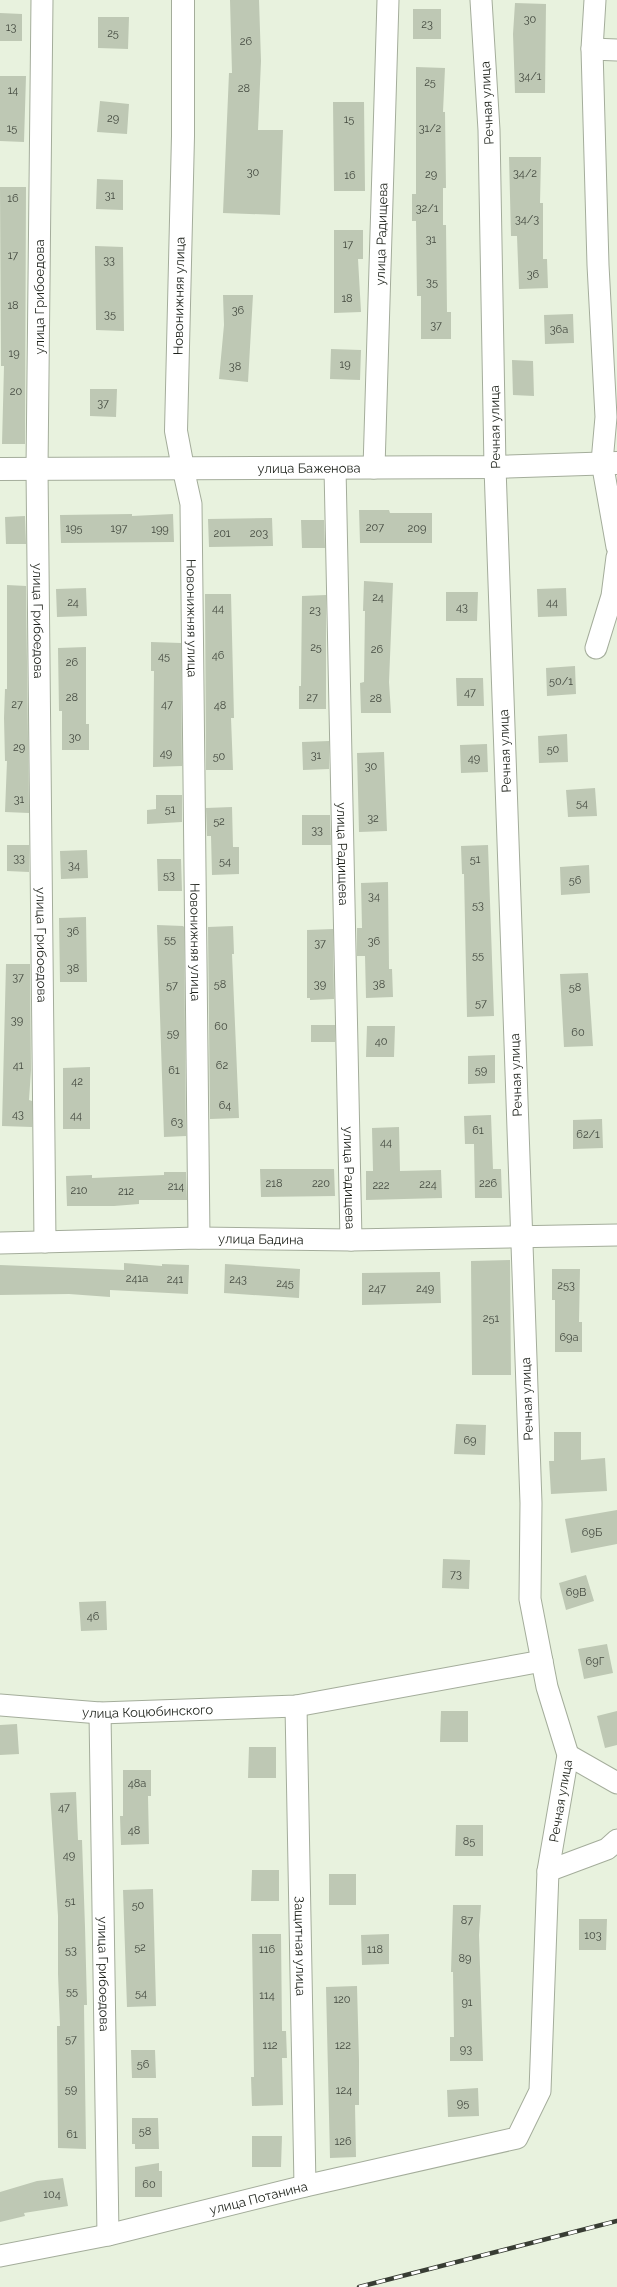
<svg xmlns="http://www.w3.org/2000/svg" width="617" height="2287" font-family="Raleway,sans-serif">
<style>
.building{fill:#bec8b4}
.lines{fill:none;stroke-linecap:round;stroke-linejoin:round}
.minor-casing{stroke:#a4ad9b;stroke-width:23}
.major-casing{stroke:#a4ad9b;stroke-width:24}
.minor{stroke:#fff;stroke-width:21}
.major{stroke:#fff;stroke-width:22}
.rail-casing{stroke:#383d34;stroke-width:4.5}
.rail{stroke:#fff;stroke-width:3;stroke-dasharray:9;stroke-linecap:butt}
.labels{text-anchor:middle;dominant-baseline:central;stroke-width:3;stroke-linejoin:round;paint-order:stroke}
.number-label{font-size:11px;fill:#444a40}
.street-label{font-size:13px;fill:#1c2019;stroke:#fff}
</style>
<rect width="100%" height="100%" fill="#e8f2de"/>
<!-- building -->
<path class="building" d="M230 0H259L261 61 258 130H283L280 215 223 213 229 73H232Z
M515 3 546 4 545 93H515L513 34Z
M413 9H441V39H413Z
M0 13 22 14V41H0Z
M98 17H129L128 49 98 48Z
M416 67 445 68 443 112H445L446 188H443V225H446L447 312H451V339H421V296H417L416 221H412V194H416Z
M0 76H26L24 142 0 141Z
M100 101 129 104 127 134 97 132Z
M333 102H364L365 191H334Z
M509 157H541L540 203H543V259H547L548 288 519 289 517 236H511Z
M97 179 123 180V210L96 209Z
M0 187H26L25 444H2L4 366H1Z
M334 230H363V259H358L361 312 334 313Z
M95 246 123 247 124 331 96 330Z
M223 295H253L248 382 219 379 224 325Z
M573 314 574 343 545 344 544 315Z
M331 349 361 350 360 380 330 379Z
M512 360 533 361 534 396 513 395Z
M90 389H117L116 417 90 416Z
M359 510H389L390 513H432V543H360Z
M132 514V516L173 514 174 542 61 543 60 515Z
M25 516 26 544H6L5 517Z
M272 518 273 546 209 547 208 519Z
M301 520H324L325 548H302Z
M364 581 393 583 389 682 391 713H361L360 683 364 682 365 611H363Z
M7 585 26 586 29 813 5 812 7 761H5L4 718 5 689H7Z
M86 588 87 616 57 617 56 589Z
M566 588 567 616 538 617 537 589Z
M446 592H478L477 621H446Z
M205 594H231L234 718H231L233 770H206Z
M326 595V709H299V686H301L302 596Z
M151 642 181 643 182 766 153 767 154 671H151Z
M86 647V724H89V750H62V711H59L58 648Z
M575 666 576 694 547 696 546 668Z
M456 678H483L484 706H457Z
M567 734 568 762 539 763 538 736Z
M329 741V769L303 770 302 742Z
M487 744 488 772 461 773 460 745Z
M384 752 387 831 359 832 357 753Z
M595 788 597 816 568 817 566 790Z
M156 795H182V822L147 824V810L156 809Z
M232 807 233 847H239V874L212 875 211 836H207L206 808Z
M302 815H330L331 845H302Z
M7 845H29V872L7 871Z
M488 845 494 1016 467 1017 464 874H462L461 846Z
M87 850 88 878 61 879 60 851Z
M157 859H181L182 891H158Z
M589 865 590 893 561 895 560 867Z
M388 882 389 969H392L393 997 366 998 365 956H357V928H362L361 883Z
M86 917 87 982H60L59 918Z
M157 925 183 926 184 927 186 1136 164 1137Z
M233 926 234 954H232L239 1118 210 1119 208 927Z
M333 929 334 999 310 1000V998H307V930Z
M6 964H30L31 1070 29 1100 32 1101V1127L2 1126Z
M588 973 593 1046 564 1047 560 974Z
M311 1025H335V1042H311Z
M367 1026H395L394 1057H366Z
M495 1055V1083L468 1084V1056Z
M90 1067V1129H63V1068Z
M491 1115 493 1169H501L502 1198H475L474 1144H465L464 1116Z
M602 1119 603 1148 573 1149V1120Z
M399 1127 400 1171 441 1170 442 1198 366 1200V1171H373L372 1128Z
M260 1169H334L335 1196 261 1197Z
M164 1172H186L187 1200H139V1204L114 1206H67L66 1176 92 1175V1178L164 1175Z
M510 1260 511 1375H472L471 1261Z
M124 1263 162 1266V1264L189 1265 188 1294 110 1290V1297L69 1294 0 1295V1265L124 1270Z
M225 1264 300 1269 299 1298 224 1293Z
M552 1269H580L579 1322H582V1352H555V1300H552Z
M440 1272 441 1303 362 1305V1273Z
M456 1424 486 1425 485 1455 454 1454Z
M554 1432H581V1460L605 1458 607 1491 551 1494 549 1461H554Z
M617 1510V1544L571 1553 565 1519Z
M443 1559 470 1560 469 1589 442 1588Z
M586 1575 594 1601 566 1610 559 1583Z
M106 1601 107 1630 81 1631 79 1602Z
M607 1644 613 1673 584 1679 578 1649Z
M441 1711H468V1742H440Z
M617 1711V1745L605 1748 597 1716Z
M17 1724 19 1754 0 1755V1725Z
M249 1747H276V1778H248Z
M123 1770H151V1796H148L149 1844 121 1845 120 1816H123Z
M76 1792 78 1840H82L85 1927 87 2005H84L86 2149 58 2148 57 2026H60L58 1974V1916L50 1793Z
M456 1825H483V1856H455Z
M252 1870H279V1901H251Z
M329 1874H356V1905H329Z
M153 1889 156 2006 127 2007 123 1890Z
M453 1905H481L479 1935 483 2061H450V2037H454L453 1972H451Z
M579 1919H607L606 1950H579Z
M252 1934H281L282 2031H286L287 2058H282L283 2105 252 2106 251 2077H254Z
M389 1934V1964L362 1965 361 1935Z
M357 1986 359 2060V2105H355L356 2157 330 2158 326 1987Z
M131 2050H155L156 2078H132Z
M478 2088 479 2116 448 2117 447 2090Z
M132 2118H158L159 2149H135V2144H132Z
M252 2136H282L281 2167H252Z
M159 2163V2171H162V2197H135V2167Z
M63 2178 68 2206 24 2213 25 2216 0 2222V2192L37 2181Z"/>
<g class="lines">
<defs>
<g id="minor">
<path id="s1" d="M42 0 37 469 45 1242"/>
<path d="M595 0 592 49 598 265 606 417 602 462 617 547"/>
<path d="M592 49 617 50"/>
<path id="s2" d="M183 468 191 504 199 1238"/>
<path id="s3" d="M335 468 351 1240"/>
<path id="s4" d="M374 468 388 0"/>
<path d="M596 648 612 596 617 557"/>
<path id="s5" d="M0 1243 199 1238 351 1240 617 1235"/>
<path id="s6" d="M0 1705 100 1713 296 1706 542 1661"/>
<path id="s7" d="M296 1706 305 2186"/>
<path id="s8" d="M100 1713 108 2235"/>
<path d="M568 1755 617 1783"/>
<path d="M548 1871 607 1849 617 1840"/>
<path id="s9" d="M0 2256 108 2235 305 2186 517 2138 540 2091 548 1871 568 1755 547 1687 530 1599 531 1503 495 467 489 130 481 0"/>
</g>
<g id="major">
<path d="M183 0V136L176 431 183 468"/>
<path id="s10" d="M0 469 495 467 617 463"/>
</g>
</defs>
<!-- minor casing -->
<use href="#minor" class="minor-casing"/>
<!-- major casing -->
<use href="#major" class="major-casing"/>
<!-- minor -->
<use href="#minor" class="minor"/>
<!-- major -->
<use href="#major" class="major"/>
<defs>
<path id="rail" d="M359 2287 617 2221"/>
</defs>
<!-- rail casing -->
<use href="#rail" class="rail-casing"/>
<!-- rail -->
<use href="#rail" class="rail"/>
</g>
<g class="labels">
<!-- number labels -->
<g class="number-label">
<text x="530" y="19">30</text>
<text x="427" y="24">23</text>
<text x="11" y="27">13</text>
<text x="113" y="33">25</text>
<text x="246" y="41">26</text>
<text x="530" y="76">34/1</text>
<text x="430" y="82">25</text>
<text x="244" y="88">28</text>
<text x="13" y="90">14</text>
<text x="113" y="118">29</text>
<text x="349" y="119">15</text>
<text x="12" y="128">15</text>
<text x="430" y="128">31/2</text>
<text x="253" y="172">30</text>
<text x="525" y="173">34/2</text>
<text x="431" y="174">29</text>
<text x="350" y="175">16</text>
<text x="110" y="195">31</text>
<text x="13" y="198">16</text>
<text x="427" y="208">32/1</text>
<text x="527" y="219">34/3</text>
<text x="431" y="239">31</text>
<text x="348" y="244">17</text>
<text x="13" y="255">17</text>
<text x="109" y="260">33</text>
<text x="533" y="274">36</text>
<text x="432" y="282">35</text>
<text x="347" y="298">18</text>
<text x="13" y="305">18</text>
<text x="238" y="310">36</text>
<text x="110" y="314">35</text>
<text x="436" y="325">37</text>
<text x="559" y="329">36а</text>
<text x="14" y="353">19</text>
<text x="345" y="364">19</text>
<text x="235" y="366">38</text>
<text x="16" y="391">20</text>
<text x="103" y="403">37</text>
<text x="375" y="527">207</text>
<text x="74" y="528">195</text>
<text x="119" y="528">197</text>
<text x="417" y="528">209</text>
<text x="160" y="529">199</text>
<text x="222" y="533">201</text>
<text x="259" y="533">203</text>
<text x="378" y="597">24</text>
<text x="73" y="602">24</text>
<text x="552" y="602">44</text>
<text x="462" y="607">43</text>
<text x="218" y="608">44</text>
<text x="315" y="610">23</text>
<text x="316" y="647">25</text>
<text x="377" y="649">26</text>
<text x="218" y="655">46</text>
<text x="164" y="656">45</text>
<text x="72" y="662">26</text>
<text x="561" y="681">50/1</text>
<text x="470" y="692">47</text>
<text x="72" y="697">28</text>
<text x="312" y="697">27</text>
<text x="376" y="698">28</text>
<text x="17" y="704">27</text>
<text x="167" y="704">47</text>
<text x="220" y="705">48</text>
<text x="75" y="737">30</text>
<text x="19" y="747">29</text>
<text x="553" y="749">50</text>
<text x="166" y="753">49</text>
<text x="316" y="755">31</text>
<text x="219" y="756">50</text>
<text x="474" y="758">49</text>
<text x="371" y="766">30</text>
<text x="19" y="799">31</text>
<text x="582" y="803">54</text>
<text x="170" y="809">51</text>
<text x="373" y="818">32</text>
<text x="219" y="821">52</text>
<text x="317" y="830">33</text>
<text x="19" y="858">33</text>
<text x="475" y="859">51</text>
<text x="225" y="861">54</text>
<text x="74" y="865">34</text>
<text x="169" y="875">53</text>
<text x="575" y="880">56</text>
<text x="374" y="896">34</text>
<text x="478" y="905">53</text>
<text x="73" y="931">36</text>
<text x="170" y="939">55</text>
<text x="374" y="941">36</text>
<text x="320" y="943">37</text>
<text x="478" y="955">55</text>
<text x="73" y="968">38</text>
<text x="18" y="977">37</text>
<text x="220" y="984">58</text>
<text x="320" y="984">39</text>
<text x="379" y="984">38</text>
<text x="172" y="985">57</text>
<text x="575" y="987">58</text>
<text x="481" y="1003">57</text>
<text x="17" y="1020">39</text>
<text x="221" y="1026">60</text>
<text x="578" y="1032">60</text>
<text x="173" y="1033">59</text>
<text x="381" y="1041">40</text>
<text x="18" y="1065">41</text>
<text x="222" y="1065">62</text>
<text x="174" y="1070">61</text>
<text x="481" y="1070">59</text>
<text x="77" y="1081">42</text>
<text x="225" y="1105">64</text>
<text x="18" y="1114">43</text>
<text x="76" y="1115">44</text>
<text x="177" y="1122">63</text>
<text x="478" y="1130">61</text>
<text x="588" y="1134">62/1</text>
<text x="386" y="1142">44</text>
<text x="274" y="1183">218</text>
<text x="321" y="1183">220</text>
<text x="488" y="1183">226</text>
<text x="428" y="1184">224</text>
<text x="381" y="1185">222</text>
<text x="176" y="1186">214</text>
<text x="79" y="1190">210</text>
<text x="126" y="1191">212</text>
<text x="137" y="1278">241а</text>
<text x="175" y="1279">241</text>
<text x="238" y="1279">243</text>
<text x="285" y="1283">245</text>
<text x="566" y="1285">253</text>
<text x="377" y="1288">247</text>
<text x="425" y="1288">249</text>
<text x="491" y="1318">251</text>
<text x="569" y="1337">69а</text>
<text x="470" y="1440">69</text>
<text x="592" y="1532">69Б</text>
<text x="456" y="1574">73</text>
<text x="576" y="1592">69В</text>
<text x="93" y="1616">46</text>
<text x="595" y="1661">69Г</text>
<text x="137" y="1783">48а</text>
<text x="64" y="1807">47</text>
<text x="134" y="1830">48</text>
<text x="469" y="1841">85</text>
<text x="69" y="1855">49</text>
<text x="70" y="1901">51</text>
<text x="138" y="1905">50</text>
<text x="467" y="1920">87</text>
<text x="593" y="1935">103</text>
<text x="140" y="1947">52</text>
<text x="267" y="1949">116</text>
<text x="375" y="1949">118</text>
<text x="71" y="1950">53</text>
<text x="465" y="1958">89</text>
<text x="72" y="1991">55</text>
<text x="141" y="1993">54</text>
<text x="267" y="1995">114</text>
<text x="342" y="1999">120</text>
<text x="467" y="2002">91</text>
<text x="71" y="2039">57</text>
<text x="270" y="2045">112</text>
<text x="343" y="2045">122</text>
<text x="466" y="2049">93</text>
<text x="143" y="2064">56</text>
<text x="71" y="2089">59</text>
<text x="344" y="2090">124</text>
<text x="463" y="2103">95</text>
<text x="145" y="2131">58</text>
<text x="72" y="2134">61</text>
<text x="343" y="2141">126</text>
<text x="149" y="2184">60</text>
<text x="52" y="2194">104</text>
</g>
<!-- street labels -->
<g class="street-label">
<text transform="translate(487 103) rotate(-93)">Речная улица</text>
<text stroke="none"><textPath href="#s4" startOffset="234">улица Радищева</textPath></text>
<text transform="translate(179 296) rotate(-89)">Новонижняя улица</text>
<text transform="translate(39 297) rotate(-90)">улица Грибоедова</text>
<text transform="translate(495 427) rotate(-91)">Речная улица</text>
<text stroke="none"><textPath href="#s10" startOffset="309">улица Баженова</textPath></text>
<text stroke="none"><textPath href="#s2" startOffset="151">Новонижняя улица</textPath></text>
<text stroke="none"><textPath href="#s1" startOffset="621">улица Грибоедова</textPath></text>
<text transform="translate(505 751) rotate(-92)">Речная улица</text>
<text stroke="none"><textPath href="#s3" startOffset="386">улица Радищева</textPath></text>
<text stroke="none"><textPath href="#s2" startOffset="475">Новонижняя улица</textPath></text>
<text stroke="none"><textPath href="#s1" startOffset="945">улица Грибоедова</textPath></text>
<text transform="translate(516 1075) rotate(-92)">Речная улица</text>
<text stroke="none"><textPath href="#s3" startOffset="710">улица Радищева</textPath></text>
<text stroke="none"><textPath href="#s5" startOffset="261">улица Бадина</textPath></text>
<text transform="translate(527 1399) rotate(-92)">Речная улица</text>
<text stroke="none"><textPath href="#s6" startOffset="148">улица Коцюбинского</textPath></text>
<text stroke="none"><textPath href="#s9" startOffset="874">Речная улица</textPath></text>
<text stroke="none"><textPath href="#s7" startOffset="240">Защитная улица</textPath></text>
<text stroke="none"><textPath href="#s8" startOffset="261">улица Грибоедова</textPath></text>
<text stroke="none"><textPath href="#s9" startOffset="265">улица Потанина</textPath></text>
</g>
</g>
</svg>
